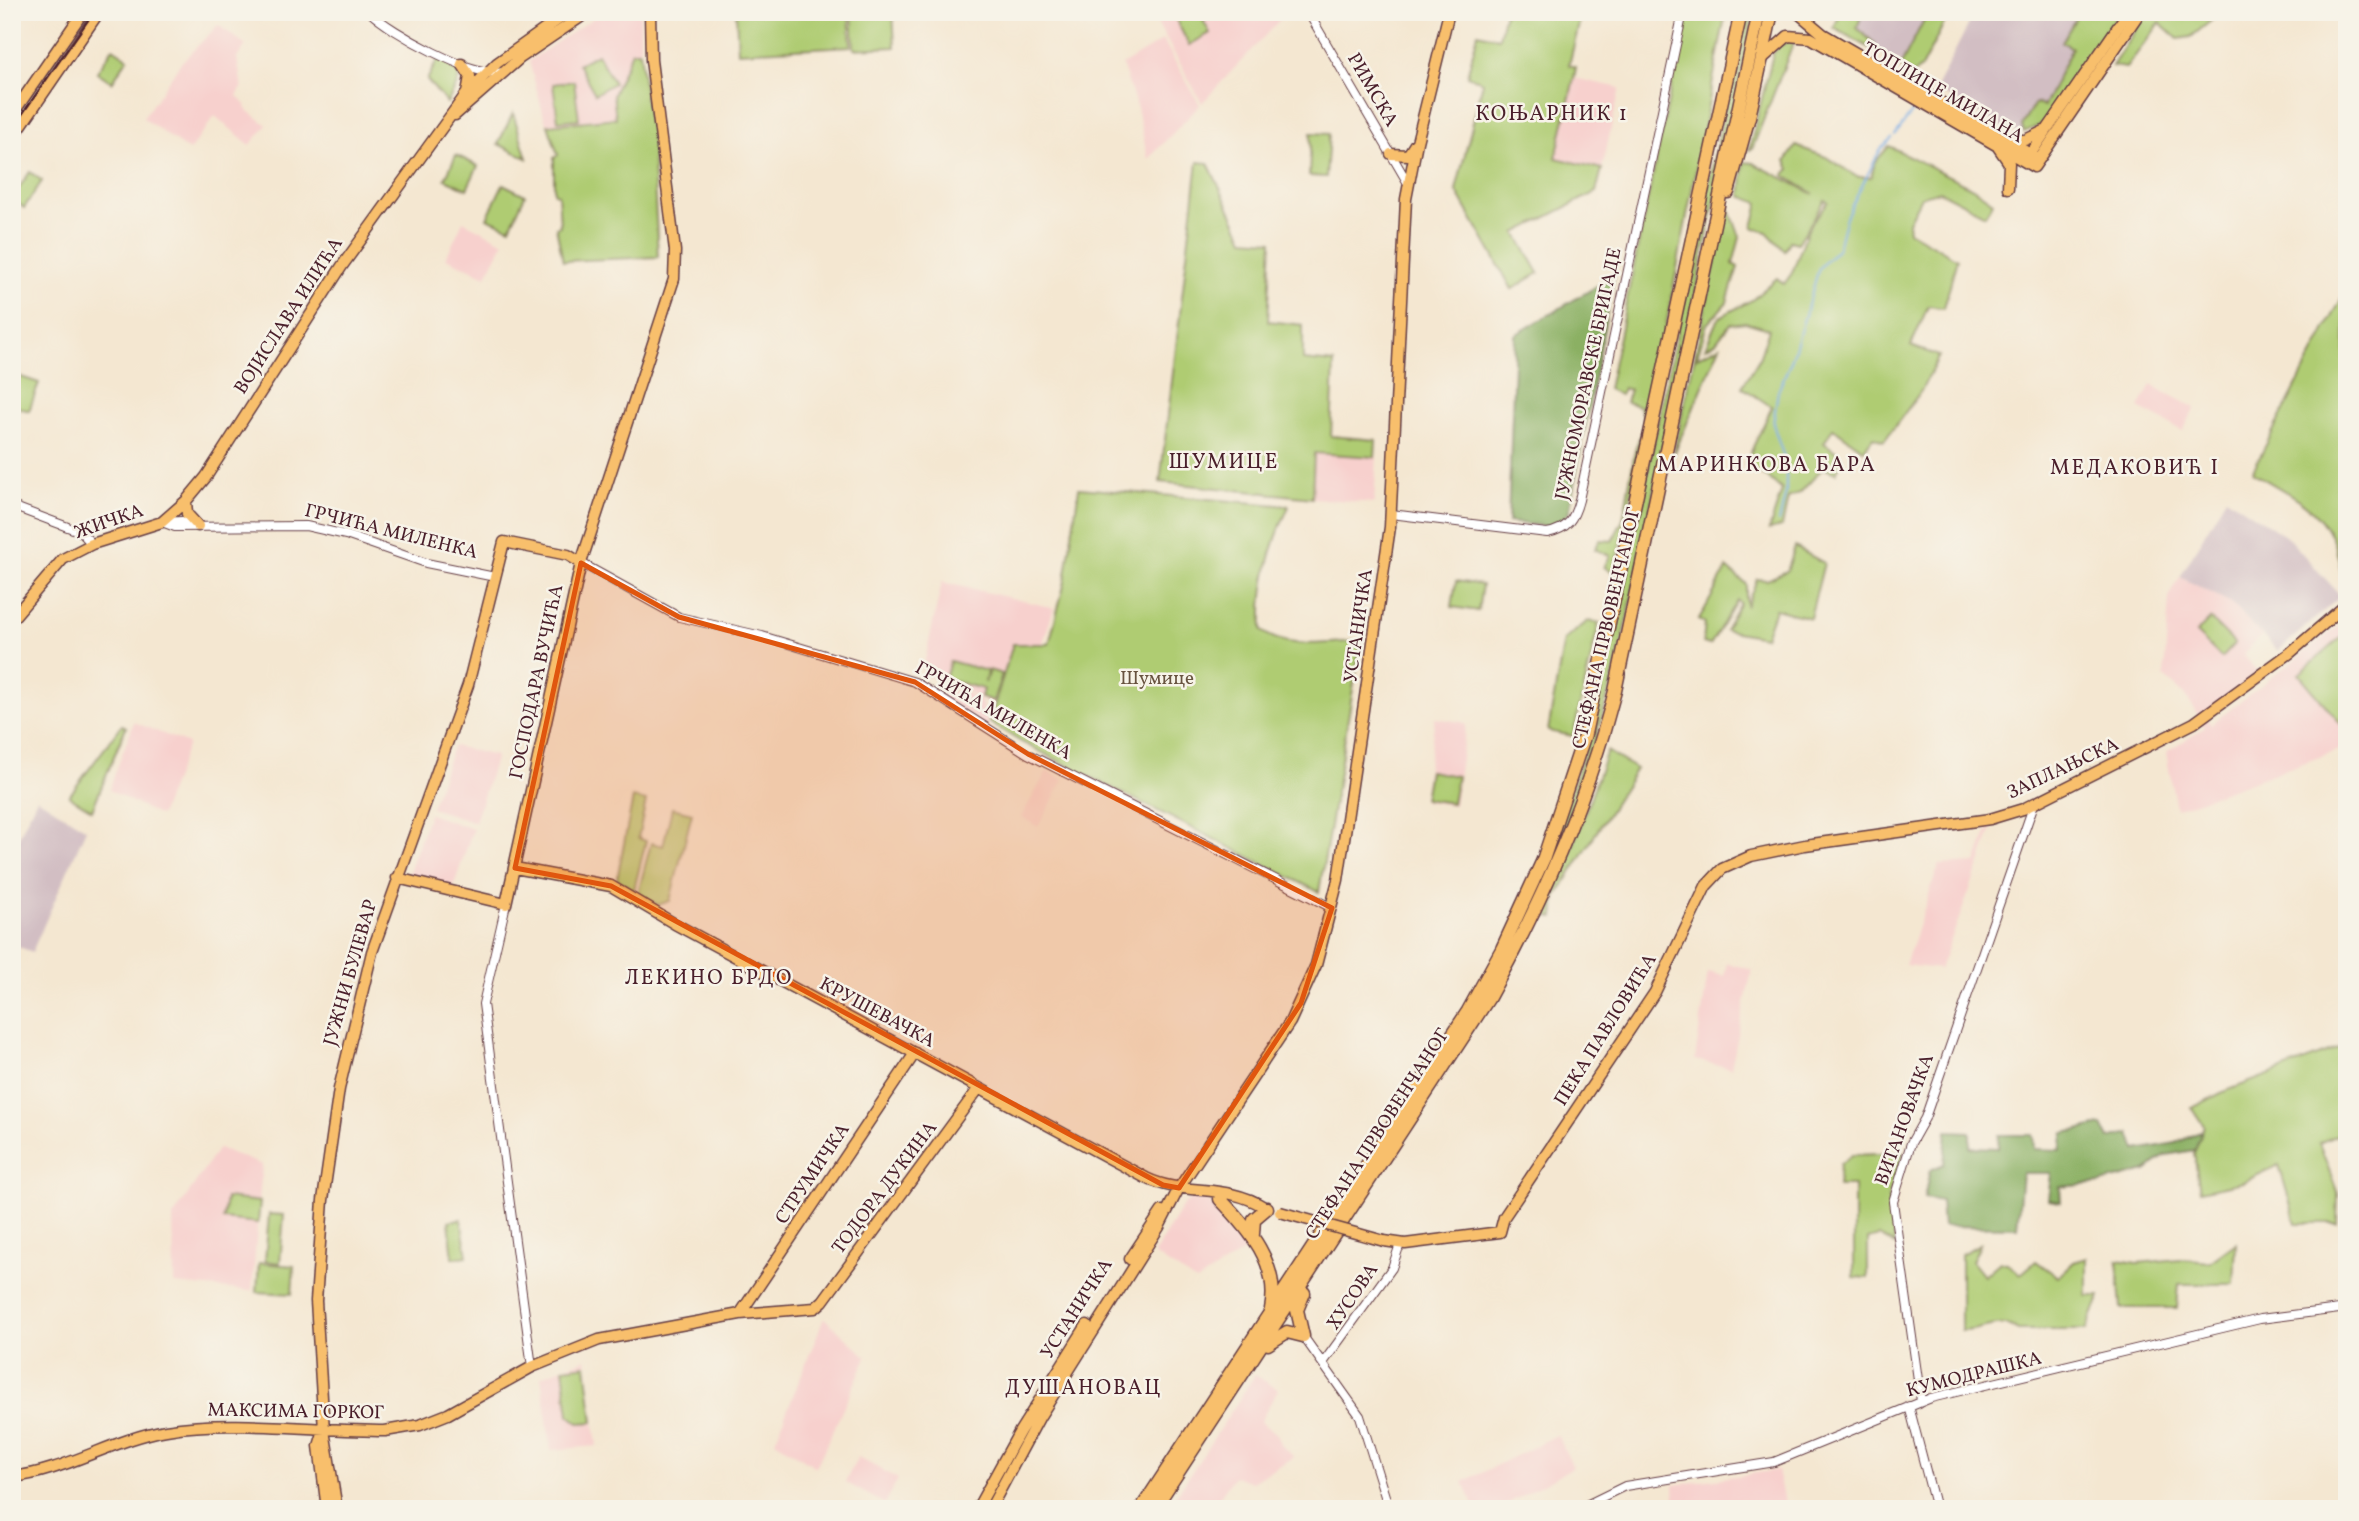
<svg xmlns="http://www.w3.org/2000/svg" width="2359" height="1521" font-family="Vollkorn,serif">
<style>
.built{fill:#f7d0cd}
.industrial{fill:#d2bec3}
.green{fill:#afcc72;stroke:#7c764e;stroke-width:2}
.forest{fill:#8bb064;stroke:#6a6848;stroke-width:2}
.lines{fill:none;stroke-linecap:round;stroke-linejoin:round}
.stream{stroke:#76abe4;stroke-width:2}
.minor-casing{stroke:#643d44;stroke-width:10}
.major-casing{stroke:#643d44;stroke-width:13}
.highway-casing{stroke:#643d44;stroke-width:15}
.minor{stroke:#fff;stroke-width:8}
.major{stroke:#f8bf6c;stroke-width:10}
.highway{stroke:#f8bf6c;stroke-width:12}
.tram{stroke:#4a1f2b;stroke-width:2}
.major-bridge-casing{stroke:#643d44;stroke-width:13;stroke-linecap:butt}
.major-bridge{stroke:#f8bf6c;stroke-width:10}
.marked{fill:#e0560e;fill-opacity:0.2;stroke:#e0560e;stroke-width:5;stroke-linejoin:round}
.labels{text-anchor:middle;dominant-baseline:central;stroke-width:5;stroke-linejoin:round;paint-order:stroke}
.street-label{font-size:19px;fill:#4a1f2b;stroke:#f7f3e8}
.park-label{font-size:19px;fill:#685340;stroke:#f7f3e8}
.neighbourhood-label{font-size:21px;letter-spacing:2px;fill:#4a1f2b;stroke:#f7f3e8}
</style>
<rect width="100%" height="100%" fill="#f7f3e8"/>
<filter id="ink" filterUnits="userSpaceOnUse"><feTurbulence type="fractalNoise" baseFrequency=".0143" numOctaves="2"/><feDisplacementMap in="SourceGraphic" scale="14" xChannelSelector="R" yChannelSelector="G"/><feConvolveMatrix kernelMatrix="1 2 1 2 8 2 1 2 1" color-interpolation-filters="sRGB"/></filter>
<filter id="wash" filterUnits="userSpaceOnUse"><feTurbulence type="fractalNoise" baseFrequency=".00686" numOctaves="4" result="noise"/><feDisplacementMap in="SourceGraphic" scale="28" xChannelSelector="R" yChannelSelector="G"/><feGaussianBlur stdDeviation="1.57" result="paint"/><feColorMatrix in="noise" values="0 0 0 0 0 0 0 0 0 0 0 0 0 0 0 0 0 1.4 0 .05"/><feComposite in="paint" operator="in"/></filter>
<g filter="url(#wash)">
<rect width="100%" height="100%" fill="#f4e7d1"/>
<!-- built -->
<path class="built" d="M602 12H640V50H632L612 95 615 117 546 124 529 61Z
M1151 12H1287L1202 103Z
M218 25 246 45 237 58 242 87 237 96 246 105 245 108 267 125 250 145 215 116 189 151 143 118 180 64Z
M1163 40 1200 105 1148 159 1137 108 1122 65Z
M1574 78 1620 88 1602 169 1556 158Z
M463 221 504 242 486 276 446 258Z
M2151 385 2195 408 2183 431 2139 408Z
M1314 453 1377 457 1374 503 1312 498Z
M2180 577 2231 603 2262 635 2243 654 2259 673 2205 716 2211 724 2347 620V747L2176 809 2166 752 2205 728 2186 696 2164 677 2169 598Z
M942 582 1054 608 1018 721 962 688 922 674Z
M964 691 981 702 989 728 938 694Z
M1435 718 1462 722 1466 725 1454 805 1423 801Z
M134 722 188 744 160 816 109 790Z
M453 746 496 756 475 822 431 808Z
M1047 771 1064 780 1038 827 1021 817Z
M429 814 473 829 453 888 408 875Z
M1990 825H1993L1981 860 1940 969 1905 965 1939 865 1976 863Z
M1727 963 1752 970 1731 1068 1695 1060 1708 972 1724 976Z
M218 1148 262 1165 252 1291 174 1284 173 1217Z
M1192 1198 1204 1200 1231 1215 1252 1246 1196 1282 1154 1254 1183 1205Z
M824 1318 867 1357 816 1467 775 1441Z
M586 1359 597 1446 551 1450 541 1376Z
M1255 1375 1278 1389 1260 1422 1278 1435 1280 1444 1294 1457 1252 1482 1234 1476 1211 1509H1190L1174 1499Z
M1557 1435 1573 1467 1498 1509H1476L1463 1482Z
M858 1457 898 1479 885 1504 845 1482Z
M1777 1470 1784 1502 1805 1509H1676L1674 1485Z"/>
<!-- industrial -->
<path class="industrial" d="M1862 12H1928L1902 63 1876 50 1857 29Z
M1975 12H2098L2041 124 2020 132 2008 131 1938 91V84Z
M2226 497 2288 538 2341 596 2278 651 2231 603 2180 577Z
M37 798 86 829 32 952 12 944V851Z"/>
<!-- green -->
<path class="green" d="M736 12H849L851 46 738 52Z
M852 12H893L895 47 854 49Z
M1172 12H1211L1213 15 1203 20 1210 33 1189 45Z
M1505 12H1582L1569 65 1576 67 1574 78 1556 158 1602 169 1596 192 1516 233 1539 273 1512 289 1456 190 1483 82 1467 76 1478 33 1499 38Z
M1687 12H1726L1645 435 1614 572 1604 567 1610 556 1595 549 1600 540 1612 541 1623 520 1635 451 1645 420 1639 406 1626 402 1630 390 1623 388 1620 395 1608 389Z
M1745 12H1754L1623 639C1597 740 1567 839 1520 933 1507 958 1490 982 1475 1006L1542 874 1593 728Z
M1841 12H1870L1862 14 1857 28 1875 44 1870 48 1834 28Z
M1928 12H1950L1921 68 1913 74 1900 67Z
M2079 12H2120L2043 124 2024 132 2022 125 2035 103 2044 106 2072 48 2062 42Z
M2147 12H2203L2212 20 2191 37 2178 39 2160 23 2126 68 2112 66Z
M1795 39 1752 149 1749 150 1773 54 1780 45Z
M113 48 128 58 112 82 97 72Z
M632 51H640L648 120 651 122 658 257 563 261 556 227 560 226 558 194 554 193V158L558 155 548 125 616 118 613 95Z
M597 54 614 83 595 94 578 64Z
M439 57C468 70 460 79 447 103L427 80Z
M574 81 579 119 558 121 553 84Z
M513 113 527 158 498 144Z
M1311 133 1329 134 1326 177 1309 176Z
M1796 146 1826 157 1857 177H1871L1875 162 1889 146 1973 188 1993 202 1985 215 1939 191 1921 197 1908 222 1909 231 1957 259 1944 308 1928 306 1911 346 1939 356 1921 391 1884 441 1873 437 1864 450 1833 428 1824 443 1838 453 1842 461 1836 473 1823 468 1800 493 1788 498 1782 527 1769 530 1782 490 1770 479 1745 464 1772 407 1742 387 1759 359 1769 329 1745 322 1730 324 1716 342 1705 348 1718 318 1752 300 1777 278 1784 284 1792 273 1809 227 1828 202 1825 200 1798 243 1790 241 1785 251 1767 232 1753 227 1759 203 1741 196 1744 162 1753 163 1814 194 1784 175 1790 169 1786 161Z
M456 155 478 166 467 189 445 179Z
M1198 162 1208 163 1244 239 1272 241 1268 321 1303 325V360L1334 363 1331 436 1376 440 1375 457 1314 453 1312 498 1160 482Z
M30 172 42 181 24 208 12 198Z
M503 184 525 195 510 228 487 218Z
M1728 205 1740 237 1733 264 1738 267 1727 302 1707 324 1697 357 1720 346 1673 456Z
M2345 292 2347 589 2344 592C2336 516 2314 508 2252 472Z
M12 374 39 383 29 411 12 405Z
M1079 488 1289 506C1270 548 1260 585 1262 631 1288 651 1330 642 1361 641L1319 892 1021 742 989 722 1013 644H1049L1065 581Z
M1795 547 1824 563 1810 618 1775 609 1765 637 1725 630 1740 603 1737 600 1710 645 1703 643 1705 623 1699 620 1727 568 1746 584V607L1757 579 1767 580 1787 571Z
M1456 581 1482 585 1478 611 1452 607Z
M2210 619 2235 644 2222 658 2196 633Z
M1588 621 1599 623 1573 736 1548 731 1564 640Z
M2347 633V719L2341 724 2299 674Z
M950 661 987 671 985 683 989 670 1002 674 993 701 981 697 983 689 945 679Z
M122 725 126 727 92 810 69 796Z
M1607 751 1636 769 1556 897 1554 917 1543 916 1567 863Z
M1429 771 1457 776 1452 803 1424 799Z
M633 798 646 801 638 838 646 841 634 890 617 879Z
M672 808 692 813 670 901 658 905 638 893 651 843 663 846Z
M2347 1045V1154L2339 1134 2319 1143 2338 1194 2337 1223H2296L2279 1165 2243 1182 2200 1191 2194 1153 2204 1126 2192 1108 2221 1093Z
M1904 1153 1888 1197 1895 1245 1879 1236 1868 1239V1278L1854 1277V1186H1838L1840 1164 1852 1155Z
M226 1198 260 1202 258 1223 223 1219Z
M269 1214 284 1215 280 1263 265 1261Z
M461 1219 467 1256 453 1258 449 1221Z
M2236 1243 2234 1284H2179L2177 1308H2121L2117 1260 2138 1263 2179 1259 2210 1262Z
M1980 1244 1972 1261 1984 1276 2000 1262 2007 1263 2020 1275 2036 1261 2058 1277 2074 1262 2087 1258V1296H2100L2086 1330H2018C2001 1317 1980 1332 1961 1331V1254Z
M259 1263 294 1266 292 1294 257 1292Z
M586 1365 593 1422 579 1423 569 1415 563 1368Z"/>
<!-- forest -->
<path class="forest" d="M1614 276 1569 512 1555 527 1508 522 1515 335Z
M2102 1125 2109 1139 2130 1133 2136 1150 2176 1143 2202 1131 2195 1150 2166 1155 2146 1171 2101 1183 2060 1187 2061 1202 2048 1200 2051 1173H2022L2017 1227 1943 1226 1941 1201 1924 1198 1930 1170 1944 1164 1947 1131 1970 1132V1147L1998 1148 1999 1135H2033L2034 1149 2060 1150 2064 1133Z"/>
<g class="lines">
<!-- stream -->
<path class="stream" d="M1895 135 1914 110
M1779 522 1786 492V464L1773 424 1778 391 1792 359 1819 268 1838 248 1846 217 1880 150 1892 138"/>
</g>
</g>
<g filter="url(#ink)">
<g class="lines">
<defs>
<path id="minor" d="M370 12C390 32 475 79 502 72
M1308 12 1409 185
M12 506 81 532 92 544
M1391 514 1547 533C1568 529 1574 519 1579 500L1683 12
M162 522 175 527 306 526 346 535 426 563 495 577
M162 522 182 521 194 525
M581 563 679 617 762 636 915 682 1028 754 1332 908
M506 904 483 1004 532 1367
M1303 1336 1360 1416 1389 1509
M1323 1363 1392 1268 1400 1244
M1921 1401 1893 1202 1911 1143 1925 1118 2034 804
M1909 1406 1936 1509
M1578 1509 1625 1486 1774 1462 1931 1398 2260 1319 2347 1308"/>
<path id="major" d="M1797 12 1823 34 2039 159
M1763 58 1788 36 1811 38 2034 167 2140 12
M462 64 470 76 467 93
M12 115 83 12
M455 115 520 58 588 12
M12 139 99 12
M2010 140H2025L2044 131
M1998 147 2009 163 2008 188
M1391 154 1408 155 1415 144
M2027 159 2128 12
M186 501 187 514 198 526
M12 619 63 559 92 544 162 522 186 501 206 477 342 266 467 93 497 63 569 12
M515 868 611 886 675 924 1146 1178C1183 1196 1227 1183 1264 1207
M397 878 506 904 581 563 674 279 675 251 651 60 650 12
M1384 1241 1405 1244 1500 1232 1504 1217 1655 992 1706 886 1722 869 1751 856 1805 845 1990 819 2023 809 2194 723 2290 653 2347 604
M1130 1259 1162 1211
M740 1314 915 1053
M324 1430 319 1446 327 1509
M12 1477C63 1472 114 1439 166 1430 231 1419 318 1431 385 1431L420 1425 448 1414 532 1367 599 1340 740 1314 815 1308 823 1301 979 1088
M337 1509 324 1430 316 1301 323 1200 339 1089 372 952 468 685 504 542 568 555 581 563
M977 1509 1020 1431 1087 1325
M990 1509 1040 1416 1159 1227 1179 1188 1290 1022 1316 965 1338 880 1390 527 1406 199 1417 142 1449 12"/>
<path id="highway" d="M1728 192 1749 117 1772 12
M1220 1199C1249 1229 1280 1264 1271 1309
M1253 1234 1254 1219 1267 1208
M1303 1336 1297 1310 1304 1293
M1268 1344 1287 1332 1303 1336
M1141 1509 1468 1011 1502 949 1543 860 1585 734 1741 12
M1154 1509 1488 999C1543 901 1587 800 1615 691L1759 12"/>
</defs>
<!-- minor casing -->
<use href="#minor" class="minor-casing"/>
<!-- major casing -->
<use href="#major" class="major-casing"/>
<!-- highway casing -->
<use href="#highway" class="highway-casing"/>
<!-- minor -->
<use href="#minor" class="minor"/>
<!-- major -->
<use href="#major" class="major"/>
<!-- highway -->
<use href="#highway" class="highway"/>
<!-- tram -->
<path class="tram" d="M12 129 94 12"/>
<defs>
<path id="major-bridge" d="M1280 1212 1384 1241"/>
</defs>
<!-- major-bridge casing -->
<use href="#major-bridge" class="major-bridge-casing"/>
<!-- major-bridge -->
<use href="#major-bridge" class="major-bridge"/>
</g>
</g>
<!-- marked area -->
<path class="marked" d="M581 563 679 617 915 682 1028 754 1332 908 1301 1003 1179 1188 1163 1185 611 886 515 868Z"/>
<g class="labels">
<!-- street labels -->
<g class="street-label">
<text transform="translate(1372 90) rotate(60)">РИМСКА</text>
<text transform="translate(1943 93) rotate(30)">ТОПЛИЦЕ МИЛАНА</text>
<text transform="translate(289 316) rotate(-57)">ВОЈИСЛАВА ИЛИЋА</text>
<text transform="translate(1589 374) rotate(-78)">ЈУЖНОМОРАВСКЕ БРИГАДЕ</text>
<text transform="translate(109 522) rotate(-19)">ЖИЧКА</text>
<text transform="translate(391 532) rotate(14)">ГРЧИЋА МИЛЕНКА</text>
<text transform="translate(1359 626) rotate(-82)">УСТАНИЧКА</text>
<text transform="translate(1607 628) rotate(-77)">СТЕФАНА ПРВОВЕНЧАНОГ</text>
<text transform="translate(537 682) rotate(-78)">ГОСПОДАРА ВУЧИЋА</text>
<text transform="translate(993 711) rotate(30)">ГРЧИЋА МИЛЕНКА</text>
<text transform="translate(2063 769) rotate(-25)">ЗАПЛАЊСКА</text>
<text transform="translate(351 973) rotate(-74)">ЈУЖНИ БУЛЕВАР</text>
<text transform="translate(877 1013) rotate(28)">КРУШЕВАЧКА</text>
<text transform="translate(1606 1030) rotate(-58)">ПЕКА ПАВЛОВИЋА</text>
<text transform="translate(1905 1120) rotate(-70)">ВИТАНОВАЧКА</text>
<text transform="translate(1378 1134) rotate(-57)">СТЕФАНА ПРВОВЕНЧАНОГ</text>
<text transform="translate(813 1174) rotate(-56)">СТРУМИЧКА</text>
<text transform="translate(885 1188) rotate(-53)">ТОДОРА ДУКИНА</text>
<text transform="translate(1353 1297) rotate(-56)">ХУСОВА</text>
<text transform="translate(1077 1309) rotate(-57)">УСТАНИЧКА</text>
<text transform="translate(1974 1375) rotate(-14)">КУМОДРАШКА</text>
<text transform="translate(296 1412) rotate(1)">МАКСИМА ГОРКОГ</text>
</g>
<!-- park labels -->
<g class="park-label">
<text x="1157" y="679">Шумице</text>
</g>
<!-- neighbourhood labels -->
<g class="neighbourhood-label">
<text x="1552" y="114">КОЊАРНИК 1</text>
<text x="1224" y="462">ШУМИЦЕ</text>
<text x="1767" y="465">МАРИНКОВА БАРА</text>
<text x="2135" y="468">МЕДАКОВИЋ I</text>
<text x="709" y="978">ЛЕКИНО БРДО</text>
<text x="1084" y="1388">ДУШАНОВАЦ</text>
</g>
</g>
<!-- margin -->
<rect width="2359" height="1521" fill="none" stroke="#f7f3e8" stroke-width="42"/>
</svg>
